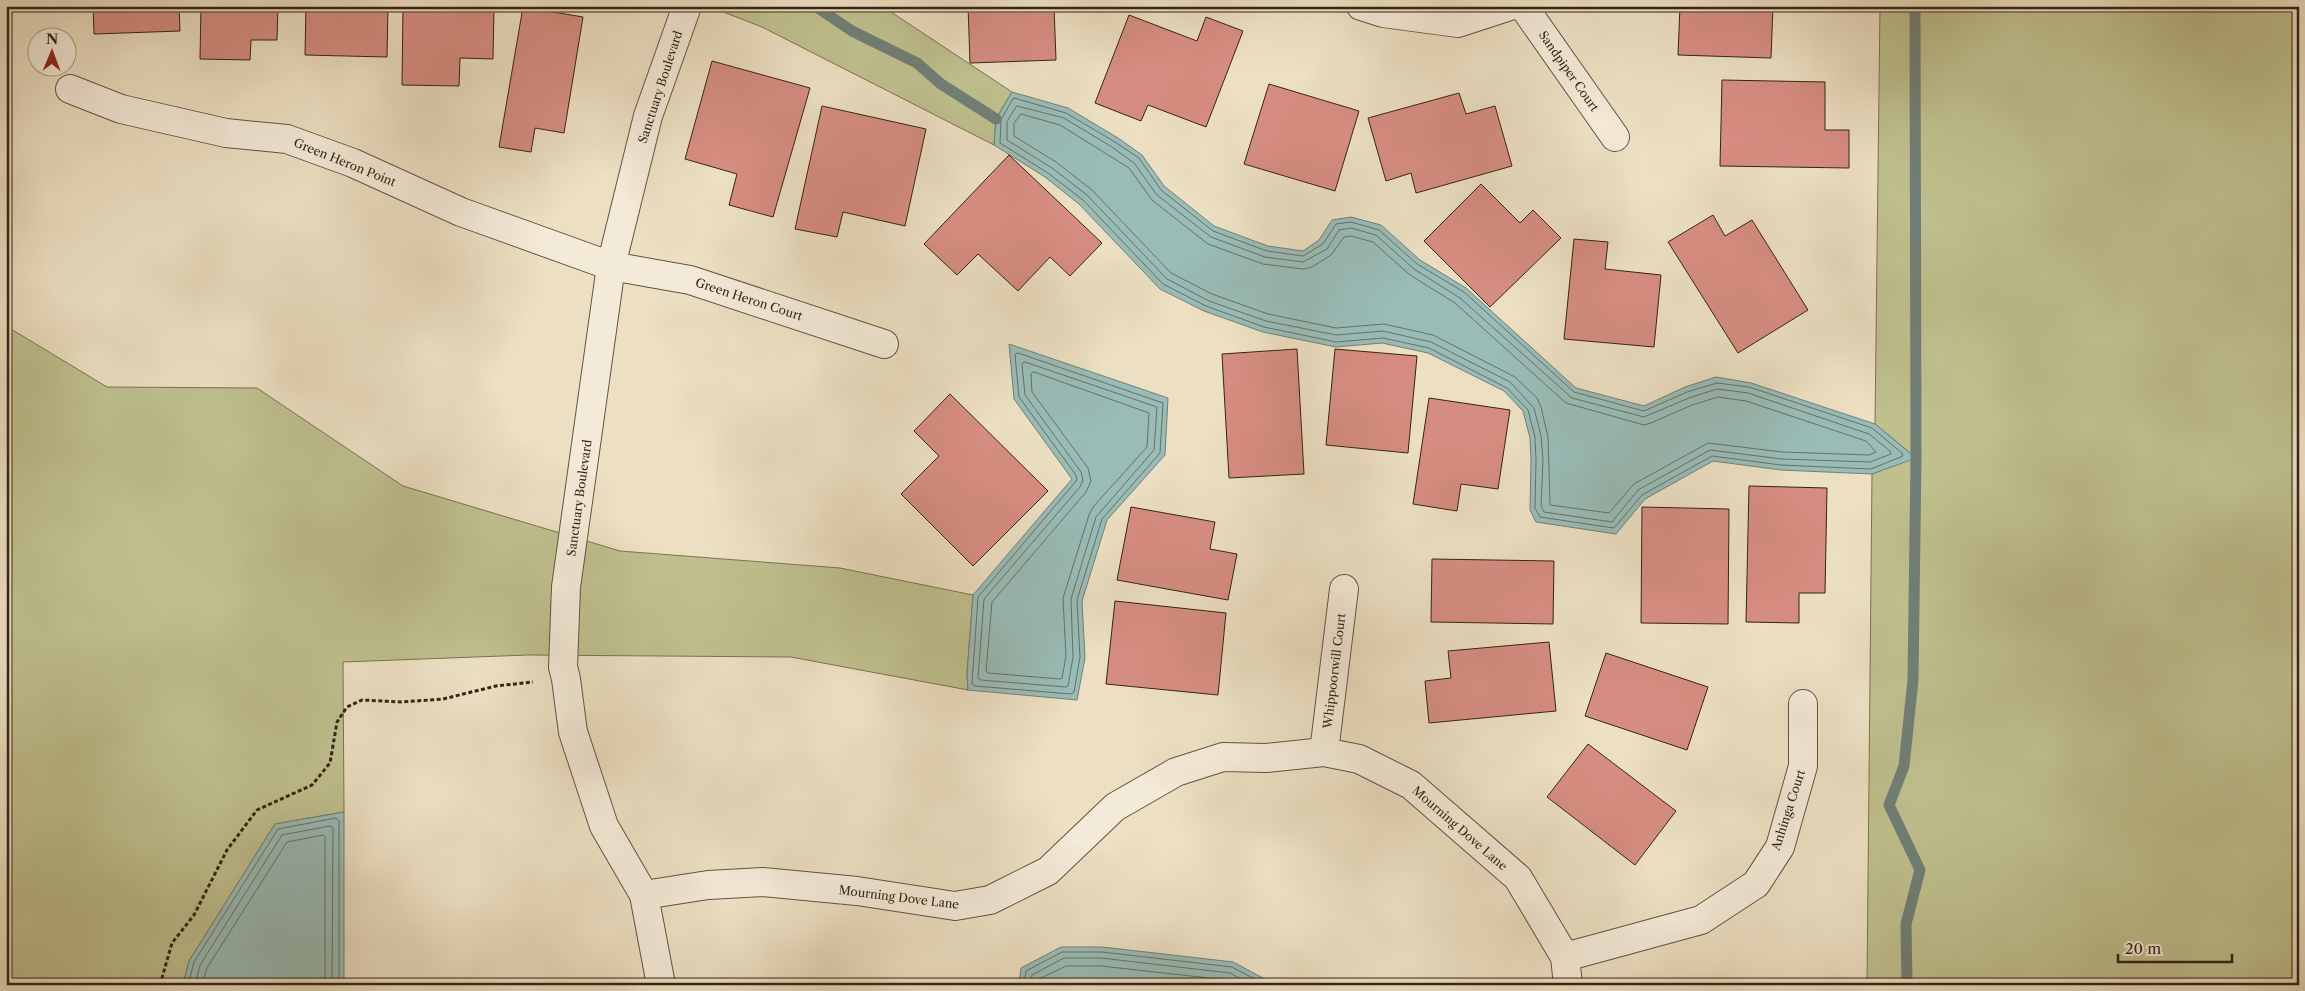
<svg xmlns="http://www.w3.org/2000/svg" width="2305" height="991" font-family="'Libre Caslon Text',serif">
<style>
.green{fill:#bfc08e;stroke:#7a7252}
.water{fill:#99bcb7;stroke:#717f77}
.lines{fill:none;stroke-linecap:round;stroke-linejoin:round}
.shore{stroke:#667067;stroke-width:1}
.stream{stroke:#717f77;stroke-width:11}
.building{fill:#d68d81;stroke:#342417}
.street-casing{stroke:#625342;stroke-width:30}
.path{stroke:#342417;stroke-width:3;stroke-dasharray:4 2.5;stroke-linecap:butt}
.street{stroke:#f3ead7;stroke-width:28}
.labels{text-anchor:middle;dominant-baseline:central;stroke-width:4;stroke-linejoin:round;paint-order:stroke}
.street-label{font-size:12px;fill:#342417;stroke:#f3ead7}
</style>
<rect width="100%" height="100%" fill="#ecdfc2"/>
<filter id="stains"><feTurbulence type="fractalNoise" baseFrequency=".004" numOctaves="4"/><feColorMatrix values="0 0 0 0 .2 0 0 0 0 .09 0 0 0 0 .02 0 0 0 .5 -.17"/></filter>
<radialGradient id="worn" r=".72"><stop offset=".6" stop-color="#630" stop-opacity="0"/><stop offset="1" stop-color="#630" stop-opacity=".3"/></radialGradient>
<!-- green -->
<path class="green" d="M708 6H882L1012 92 996 119 994 145 762 27Z
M1880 6H2299V985H1867L1872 474 1915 457 1875 424Z
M6 326 107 387 257 388 403 486 620 551 840 568 973 595 967 673 968 690 791 657 528 655 343 662 344 812 275 824 189 961 183 985H6Z"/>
<!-- water -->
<path class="water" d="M1012 92 1068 108 1118 138 1142 155 1164 186 1214 226 1268 246 1303 251 1319 240 1332 220 1351 217 1381 225 1420 260 1466 288 1576 388 1644 406 1685 387 1716 377 1751 383 1875 424 1916 458 1872 474 1781 470 1713 461 1645 499 1616 534 1536 522 1530 510 1531 461 1530 438 1523 411 1504 391 1428 353 1382 343 1336 347 1263 332 1204 311 1160 289 1079 204 1045 177 994 145 996 119Z
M1009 344 1168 398 1165 455 1107 520 1082 601 1085 658 1077 700 968 690 967 673 973 595 1072 479 1014 399Z
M344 812V985H183L189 961 275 824Z
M1061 947H1102L1233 962 1276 985H1019L1021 968Z"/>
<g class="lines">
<!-- shore -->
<path class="shore" d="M1014 98 1066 113 1115 142 1139 158 1161 190 1213 231 1267 251 1303 256 1323 244 1336 224 1351 222 1379 230 1417 264 1464 292 1574 392 1644 411 1687 392 1717 383 1749 387 1872 428 1902 453 1903 456 1871 469 1781 465 1712 456 1642 495 1614 528 1540 517 1535 508 1536 460 1535 437 1528 410 1507 388 1429 348 1383 338 1336 342 1264 327 1206 306 1163 284 1083 200 1048 173 1000 143 1001 120Z
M1017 106 1064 118 1112 147 1134 163 1157 195 1211 237 1265 257 1303 262 1327 249 1339 230 1351 228 1376 235 1414 269 1460 298 1572 398 1644 417 1689 398 1717 389 1748 393 1869 434 1890 451 1891 454 1870 462 1782 459 1710 450 1638 490 1612 522 1544 512 1541 506 1543 460 1541 436 1534 408 1510 382 1431 342 1383 331 1336 335 1266 321 1209 301 1167 279 1087 195 1052 168 1007 140V122Z
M1021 114 1060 125 1129 168 1152 200 1208 244 1263 264 1303 269 1312 267 1331 255 1344 237 1351 236 1373 242 1410 275 1455 303 1566 403 1644 425 1651 423 1692 405 1718 397 1746 401 1866 441 1876 452 1869 455 1782 452 1708 443 1634 484 1609 513 1550 505 1548 437 1541 407 1537 398 1515 377 1433 335 1384 324 1336 328 1268 314 1212 294 1171 273 1092 190 1056 162 1014 136V124Z
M1018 353 1163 403 1160 453 1102 519 1077 600 1080 657 1074 692 1071 694 975 686 972 684 978 597 1077 480 1076 475 1019 397 1015 355Z
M1025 362 1157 407 1154 450 1096 517 1071 599 1073 657 1068 686 1066 687 981 680 978 678 984 599 1080 487 1083 480 1081 472 1025 395 1022 364Z
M1034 372 1149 413 1147 447 1093 507 1089 515 1063 598 1066 656 1062 678 1060 679 988 673 986 671 992 602 1086 492 1091 481 1088 468 1032 392 1031 374Z
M188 985 194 962 278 829 336 818 339 821V985
M195 985 200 965 282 835 330 826 333 828 332 985
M202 985 207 968 287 842 323 835 325 837V985
M1024 985 1026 971 1062 952H1102L1232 967 1266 985
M1031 985 1032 975 1064 958H1101L1230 973 1252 985
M1038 985 1039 979 1066 966H1101L1227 980 1236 985"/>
<!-- stream -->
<path class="stream" d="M815 6 852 31 917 63 941 84 996 119
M1907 985 1906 924 1920 870 1889 805 1904 766 1913 680 1916 458 1915 6"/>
</g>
<!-- building -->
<path class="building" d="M93 6H179L180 31 94 34Z
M201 6H278L277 40H251L250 60 200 59Z
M306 6H388L387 57 305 55Z
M403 6H494L493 59 460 58 459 86 402 85Z
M968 6H1054L1056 60 970 63Z
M1680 6H1773L1771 58 1678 55Z
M523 7 583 17 564 133 535 128 531 152 499 147Z
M1129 15 1197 41 1206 17 1243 31 1206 127 1148 105 1141 121 1095 103Z
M712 61 810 88 773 217 729 205 737 174 685 159Z
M1722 80 1825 82V130H1849V168L1720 166Z
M1269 84 1359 111 1335 191 1244 164Z
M1459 93 1466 114 1495 106 1512 166 1416 193 1411 173 1386 181 1368 118Z
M822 106 926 129 905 226 843 212 837 237 795 229Z
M1009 155 1102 243 1070 276 1050 257 1018 291 978 254 957 275 924 244Z
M1481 184 1520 223 1533 210 1561 238 1490 307 1424 241Z
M1713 215 1725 236 1752 220 1808 310 1738 353 1668 242Z
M1574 239 1608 242 1605 269 1661 275 1654 347 1564 339Z
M1297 349 1304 474 1229 478 1222 354Z
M1335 349 1417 356 1408 453 1326 445Z
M950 394 1048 491 973 566 901 494 939 456 914 431Z
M1429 398 1510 410 1498 489 1461 484 1457 511 1413 504Z
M1749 486 1827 488 1825 593H1799V623L1746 622Z
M1131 507 1215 522 1210 549 1237 554 1228 600 1117 580Z
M1642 507 1729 509 1728 624 1641 623Z
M1432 559 1554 561 1553 624 1431 622Z
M1115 601 1226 613 1218 695 1106 684Z
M1549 642 1556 711 1429 723 1425 681 1451 678 1448 651Z
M1606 653 1708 687 1687 750 1585 716Z
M1588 744 1676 811 1635 865 1547 797Z"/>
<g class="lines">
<defs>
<path id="street" d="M1361 6 1383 13 1458 23 1510 6
M1523 6 1615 137
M70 89 121 109 226 133 287 139 353 163 461 212 611 266 690 280 884 344
M1324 752 1344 589
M644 895 708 885 763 882 857 891 955 906 990 900 1048 871 1115 807 1176 772 1223 757 1266 758 1324 752 1359 759 1411 785 1518 878 1565 957 1568 985
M1565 957 1701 920 1756 884 1780 847 1803 766V704
M661 985 644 895 604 826 573 732 566 679 563 667 566 587 611 266 648 116 687 6"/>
</defs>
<!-- street casing -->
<use href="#street" class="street-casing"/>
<!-- path -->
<path class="path" d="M160 985 172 943 194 915 227 850 257 810 312 785 330 763 337 722 347 707 362 700 402 702 443 699 496 686 533 682"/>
<!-- street -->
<use href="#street" class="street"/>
</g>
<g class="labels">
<!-- street labels -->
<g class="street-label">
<text transform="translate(1569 71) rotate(55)">Sandpiper Court</text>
<text transform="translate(660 87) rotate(-72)">Sanctuary Boulevard</text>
<text transform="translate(345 162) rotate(22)">Green Heron Point</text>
<text transform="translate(749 299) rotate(18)">Green Heron Court</text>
<text transform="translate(579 498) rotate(-82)">Sanctuary Boulevard</text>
<text transform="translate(1334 671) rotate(-83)">Whippoorwill Court</text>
<text transform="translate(1788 810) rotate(-72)">Anhinga Court</text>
<text transform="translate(1460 828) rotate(41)">Mourning Dove Lane</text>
<text transform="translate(899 897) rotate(7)">Mourning Dove Lane</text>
</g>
</g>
<!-- margin -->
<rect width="2305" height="991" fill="none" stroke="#ecdfc2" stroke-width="25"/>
<rect x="8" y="8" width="2290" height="976" fill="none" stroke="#342417" stroke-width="2.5"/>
<rect x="12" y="12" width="2280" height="966" fill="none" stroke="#342417"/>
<!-- north arrow -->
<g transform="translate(52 52) rotate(1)"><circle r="24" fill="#f3ead7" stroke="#a79b8a"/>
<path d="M0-4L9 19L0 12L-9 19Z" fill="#8f2418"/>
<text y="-8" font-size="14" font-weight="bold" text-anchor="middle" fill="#342417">N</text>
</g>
<!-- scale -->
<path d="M2118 954v8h114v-8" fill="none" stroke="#342417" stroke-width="2.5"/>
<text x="2125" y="954" font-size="15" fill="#342417" stroke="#f3ead7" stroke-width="4" paint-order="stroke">20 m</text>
<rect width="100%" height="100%" filter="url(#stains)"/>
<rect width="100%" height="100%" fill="url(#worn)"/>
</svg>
